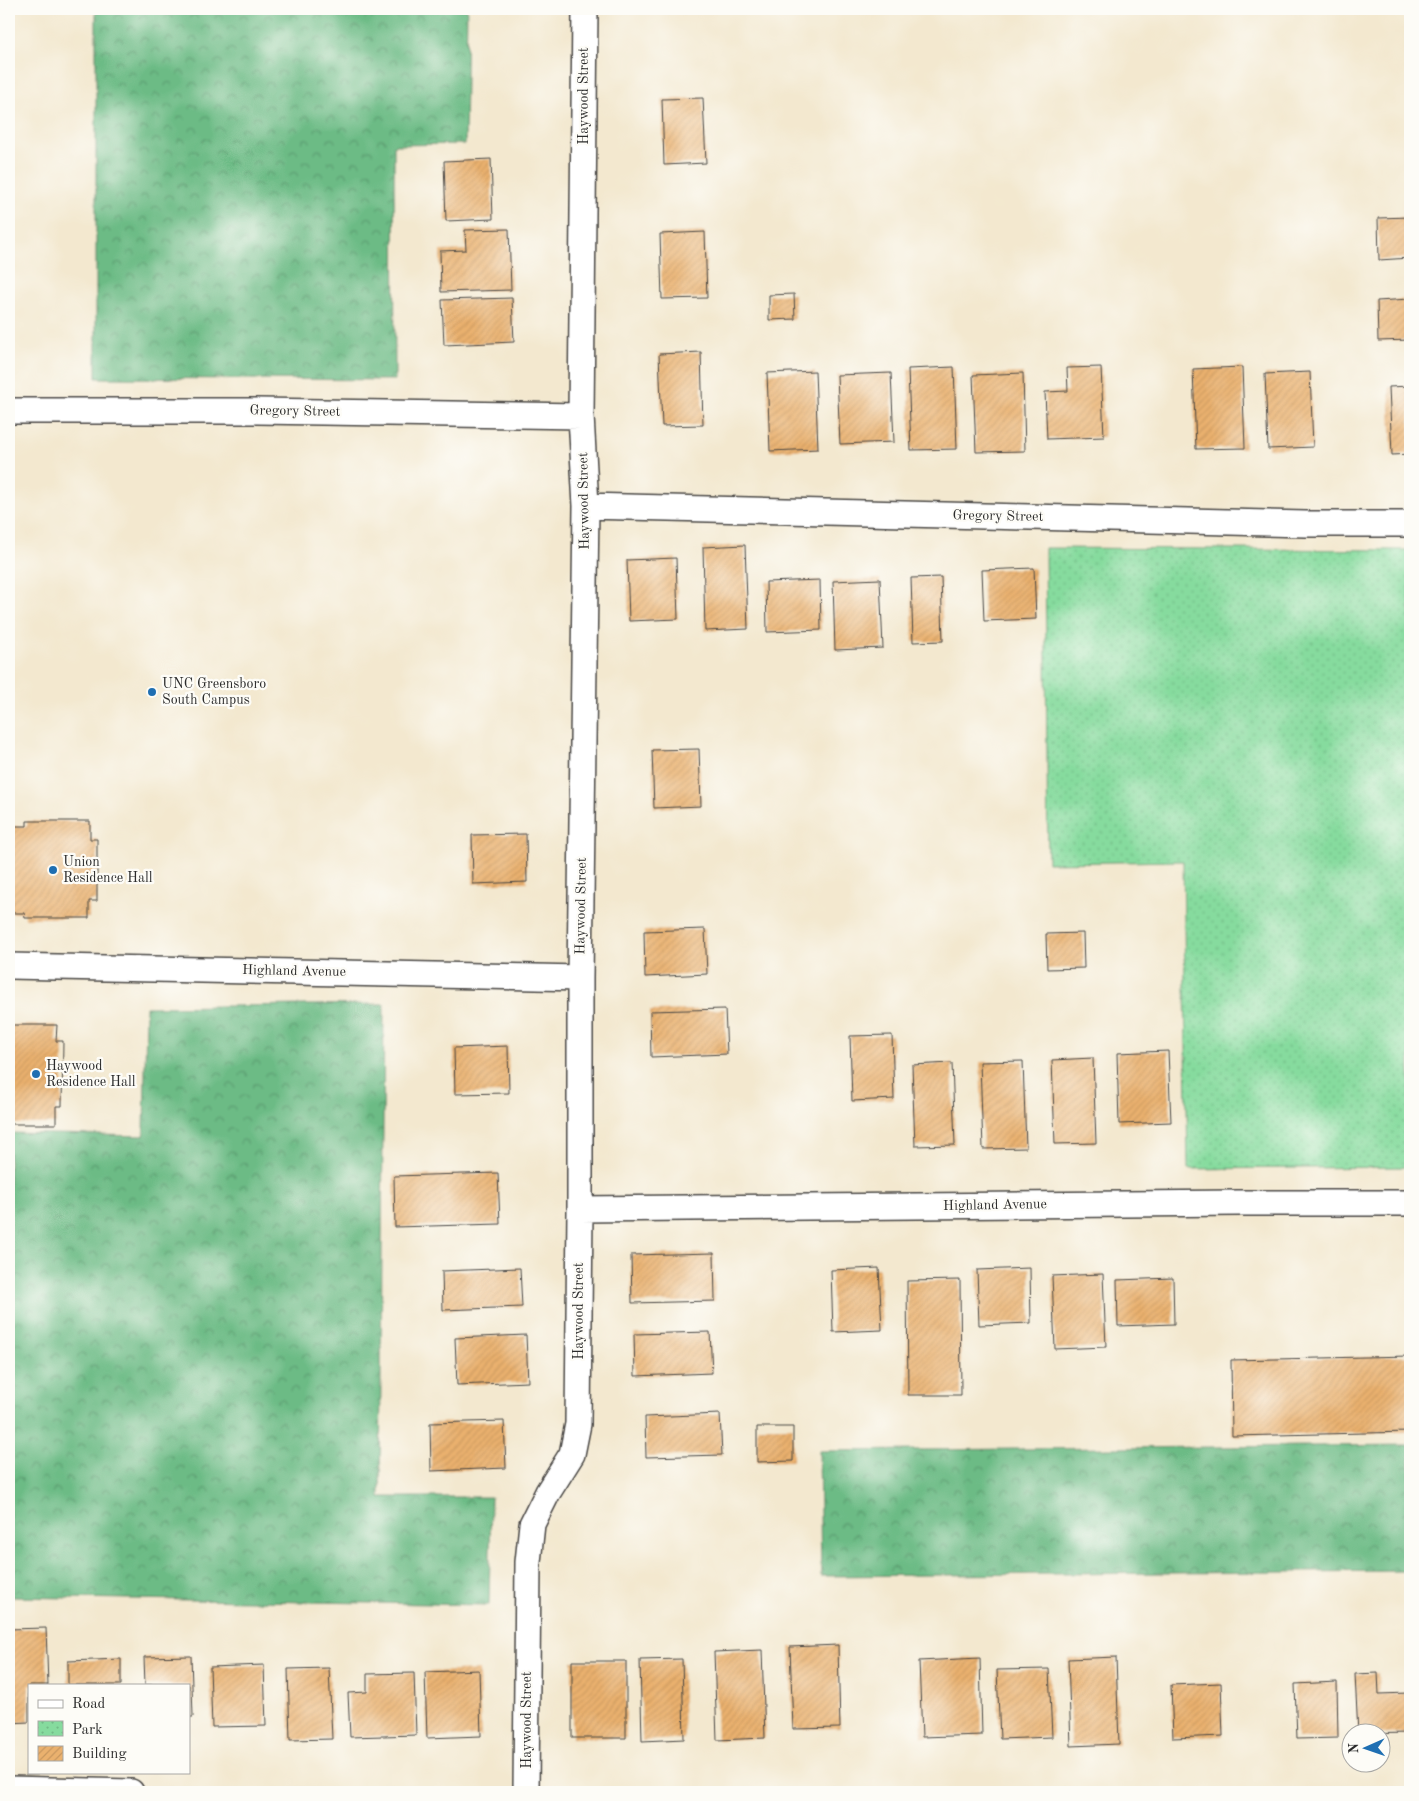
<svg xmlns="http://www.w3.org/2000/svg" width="1419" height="1801" font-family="'Old Standard TT',serif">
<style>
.forest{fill:url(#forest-crowns);stroke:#4c7358}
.park{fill:url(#park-dots);stroke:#588364}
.building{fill:url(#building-hatch)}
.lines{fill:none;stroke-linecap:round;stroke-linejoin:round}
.street-casing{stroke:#494744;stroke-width:28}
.street{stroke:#fff;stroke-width:25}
.poi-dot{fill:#1f6fb2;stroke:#fdfcf7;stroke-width:2}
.labels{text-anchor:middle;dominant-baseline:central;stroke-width:4.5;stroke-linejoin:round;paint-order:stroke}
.street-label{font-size:14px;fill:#2b2b2b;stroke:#fdfcf7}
.poi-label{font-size:14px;fill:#2b2b2b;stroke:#fdfcf7;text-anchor:start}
</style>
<defs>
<pattern id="forest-crowns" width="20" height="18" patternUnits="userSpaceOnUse" patternTransform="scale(1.25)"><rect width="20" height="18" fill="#6cbb85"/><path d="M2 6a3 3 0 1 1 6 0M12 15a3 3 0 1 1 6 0" fill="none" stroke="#59986d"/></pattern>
<pattern id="park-dots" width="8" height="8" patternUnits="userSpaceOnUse" patternTransform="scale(1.25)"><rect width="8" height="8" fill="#86db9e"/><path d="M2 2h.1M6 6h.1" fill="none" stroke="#74bc88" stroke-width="1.8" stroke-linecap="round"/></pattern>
<pattern id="building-hatch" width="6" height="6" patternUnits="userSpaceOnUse" patternTransform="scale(1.25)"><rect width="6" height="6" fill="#eab16e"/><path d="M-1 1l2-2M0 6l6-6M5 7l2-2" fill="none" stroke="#c9985f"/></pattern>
</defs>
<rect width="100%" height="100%" fill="#fdfcf7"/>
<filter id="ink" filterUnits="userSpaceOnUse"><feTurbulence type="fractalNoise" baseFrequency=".02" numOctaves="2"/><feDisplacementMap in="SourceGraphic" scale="10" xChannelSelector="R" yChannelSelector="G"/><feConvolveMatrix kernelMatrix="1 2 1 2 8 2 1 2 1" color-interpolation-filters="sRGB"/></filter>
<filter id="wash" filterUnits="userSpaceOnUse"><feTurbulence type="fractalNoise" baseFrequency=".0096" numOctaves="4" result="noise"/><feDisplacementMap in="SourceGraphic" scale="20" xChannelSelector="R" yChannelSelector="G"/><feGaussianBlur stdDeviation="1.12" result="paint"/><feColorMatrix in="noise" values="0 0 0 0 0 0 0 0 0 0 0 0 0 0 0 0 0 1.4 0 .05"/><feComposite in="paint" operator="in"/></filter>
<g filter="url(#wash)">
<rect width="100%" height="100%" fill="#f3e8cf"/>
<!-- forest -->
<path class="forest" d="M96 9H467L465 144 394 145 395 380 96 378Z
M384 1004 380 1497H491L489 1605 9 1597V1133L144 1136 146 1007Z
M1410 1445V1571L821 1576 819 1451Z"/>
<!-- park -->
<path class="park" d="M1045 548 1410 550V1167L1188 1169 1183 861 1048 863Z"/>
<g id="blocks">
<!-- building -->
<path class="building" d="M703 98 706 163 664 165 662 99Z
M491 159 493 219 446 221 444 161Z
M1410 217V258L1379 260 1378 218Z
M509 229 511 290 441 292 440 251 466 250 465 230Z
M705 232 707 298 662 299 660 234Z
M794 294 795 319 769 320V295Z
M512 298 514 342 444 345 442 300Z
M1410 299V340L1378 341 1377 301Z
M701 352 703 425 662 426 659 354Z
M954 367 957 449 911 450 908 369Z
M1101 367 1104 437 1047 439 1045 392 1068 391 1067 368Z
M1242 367 1245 448 1196 449 1193 369Z
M815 371 818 449 770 451 767 373Z
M1310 372 1313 447 1268 449 1265 374Z
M891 373 894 442 840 444 837 375Z
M1023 373 1025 451 976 452 973 375Z
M1410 386V454L1392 455 1389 387Z
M745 545 748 629 705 631 703 547Z
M676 558 678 619 629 621 627 560Z
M1034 568 1036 619 984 621 982 570Z
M941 577 943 641 913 642 911 578Z
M880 579 883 648 835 650 833 581Z
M820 580 821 630 767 632 766 582Z
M699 749 701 806 654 808 652 750Z
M27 821H90V839H97V901H89V918H25L24 913H9V826H27Z
M526 834 527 882 473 884 472 835Z
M705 929 707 974 645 977 644 931Z
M1083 933 1084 968 1047 969 1046 934Z
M725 1009 727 1054 651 1057 650 1011Z
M9 1025H57L56 1041H63L62 1106H56V1124H9Z
M892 1035 894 1099 852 1101 850 1036Z
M508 1046 509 1093 455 1094 454 1048Z
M1168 1051 1171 1122 1119 1124 1117 1053Z
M1093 1058 1096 1143 1055 1144 1052 1060Z
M1023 1061 1026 1148 983 1149 980 1062Z
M952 1063 955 1145 915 1146 912 1065Z
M498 1173 500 1224 395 1227 394 1176Z
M714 1253 715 1301 632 1303 631 1255Z
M520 1268 522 1307 443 1310 442 1271Z
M879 1268 882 1330 833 1332 831 1270Z
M1030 1268 1031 1323 979 1325 977 1270Z
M1103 1274 1106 1347 1055 1349 1052 1276Z
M1173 1278 1174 1324 1118 1326 1117 1280Z
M960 1280 961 1395H908L907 1281Z
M710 1332 712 1373 635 1376 634 1334Z
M526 1335 528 1382 457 1385 455 1338Z
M1410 1356V1432L1232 1436 1231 1360Z
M720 1414 722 1455 646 1457 645 1417Z
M504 1421 506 1468 431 1471 430 1423Z
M757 1427H793V1461L757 1462Z
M46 1628 48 1685H29V1722L9 1723V1629Z
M838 1645 840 1728 793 1729 790 1647Z
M762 1650 765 1738 717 1740 714 1652Z
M191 1656 193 1717H189V1685H145L144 1657Z
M1116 1657 1119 1744 1071 1746 1068 1659Z
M980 1658 982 1735 922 1737 919 1661Z
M121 1659V1685H68V1661Z
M682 1659 684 1739 642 1741 640 1660Z
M572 1661H626V1738H572Z
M264 1665 266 1726 212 1727 210 1667Z
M329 1668 332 1739 290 1740 288 1669Z
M1049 1669 1052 1737 1000 1739 997 1670Z
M479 1670 481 1736 427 1738 425 1672Z
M414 1673 416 1735 350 1737 348 1693 367 1692V1674Z
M1378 1673 1379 1694 1409 1693 1410 1733 1358 1734 1355 1674Z
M1337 1682 1338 1738 1297 1739 1295 1684Z
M1221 1683 1223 1736 1173 1738 1171 1685Z"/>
</g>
</g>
<g filter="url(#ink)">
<use href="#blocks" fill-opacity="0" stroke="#494744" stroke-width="1"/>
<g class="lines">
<defs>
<path id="street" d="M9 411H257L581 416
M586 506 1306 524H1410
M9 966 580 978
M580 1209 1240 1203H1410
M9 1789 131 1792
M526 1792 528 1562 532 1524 548 1492 572 1454 578 1424 580 1209V978L586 506 581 416 585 9"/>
</defs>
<!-- street casing -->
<use href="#street" class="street-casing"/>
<!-- street -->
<use href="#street" class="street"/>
</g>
</g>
<!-- markers -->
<g class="poi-dot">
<circle cx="152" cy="692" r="5"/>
<circle cx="53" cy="870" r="5"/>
<circle cx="36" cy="1074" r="5"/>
</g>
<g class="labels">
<!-- street labels -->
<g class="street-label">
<text transform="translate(584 96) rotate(-90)">Haywood Street</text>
<text transform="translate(295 411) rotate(1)">Gregory Street</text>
<text transform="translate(584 501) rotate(-91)">Haywood Street</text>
<text transform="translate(998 516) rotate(1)">Gregory Street</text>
<text transform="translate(581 906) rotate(-89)">Haywood Street</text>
<text transform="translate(294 971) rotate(1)">Highland Avenue</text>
<text transform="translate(995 1205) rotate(-1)">Highland Avenue</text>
<text transform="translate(579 1311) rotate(-90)">Haywood Street</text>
<text transform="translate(527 1720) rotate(-90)">Haywood Street</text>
</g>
<!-- poi labels -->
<g class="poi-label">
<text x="162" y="684">UNC Greensboro<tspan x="162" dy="16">South Campus</tspan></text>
<text x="63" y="862">Union<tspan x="63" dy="16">Residence Hall</tspan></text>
<text x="46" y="1066">Haywood<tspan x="46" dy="16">Residence Hall</tspan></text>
</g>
</g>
<!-- margin -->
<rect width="1419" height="1801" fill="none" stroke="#fdfcf7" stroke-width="30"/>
<!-- legend -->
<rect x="28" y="1684" width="162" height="90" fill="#fdfcf7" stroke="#a9a8a5"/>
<rect x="38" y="1700" width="25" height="8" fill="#ffffff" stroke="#a9a8a5"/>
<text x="72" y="1708" font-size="15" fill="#2b2b2b">Road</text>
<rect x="38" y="1721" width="25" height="15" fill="url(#park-dots)" stroke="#a9a8a5"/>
<text x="72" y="1734" font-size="15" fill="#2b2b2b">Park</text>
<rect x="38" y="1746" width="25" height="15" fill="url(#building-hatch)" stroke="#a9a8a5"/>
<text x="72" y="1758" font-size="15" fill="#2b2b2b">Building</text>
<!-- north arrow -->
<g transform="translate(1366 1748) rotate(268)"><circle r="24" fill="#fdfcf7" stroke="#a9a8a5"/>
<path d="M0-4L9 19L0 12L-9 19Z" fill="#1f6fb2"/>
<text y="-8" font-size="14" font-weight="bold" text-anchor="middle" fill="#2b2b2b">N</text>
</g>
</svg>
